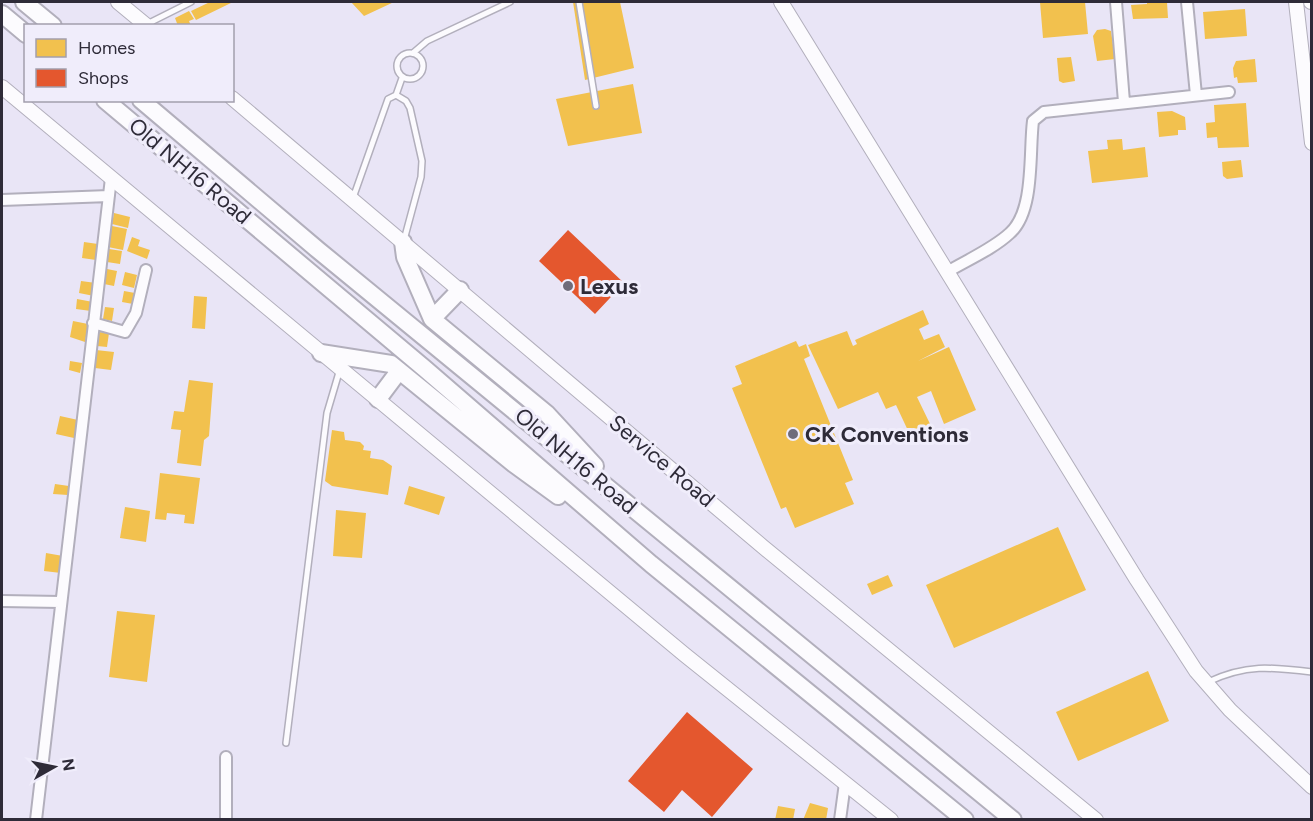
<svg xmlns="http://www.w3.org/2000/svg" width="1313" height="821" font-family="Figtree,sans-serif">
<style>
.homes{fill:#f2c14e}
.shops{fill:#e4572e}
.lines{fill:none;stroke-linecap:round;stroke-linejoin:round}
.service-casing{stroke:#b2afbc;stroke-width:8}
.minor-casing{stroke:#b2afbc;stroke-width:14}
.tertiary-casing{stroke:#b2afbc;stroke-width:16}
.primary-casing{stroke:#b2afbc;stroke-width:20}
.service{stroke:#fcfbfe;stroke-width:5}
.minor{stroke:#fcfbfe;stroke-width:10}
.tertiary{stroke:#fcfbfe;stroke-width:14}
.primary{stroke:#fcfbfe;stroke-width:16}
.poi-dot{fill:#6f6c7a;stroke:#f0edfb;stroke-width:2}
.labels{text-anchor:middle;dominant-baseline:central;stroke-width:6;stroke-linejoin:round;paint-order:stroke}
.street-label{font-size:22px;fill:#2e2b38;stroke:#f0edfb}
.poi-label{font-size:22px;font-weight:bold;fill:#2e2b38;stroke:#f0edfb;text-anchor:start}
</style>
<rect width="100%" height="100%" fill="#e9e5f6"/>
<!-- homes -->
<path class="homes" d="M210 2H233L196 20 191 11Z
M351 2H394L364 16Z
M573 2H620L634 68 585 80Z
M1040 2H1085L1088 34 1043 38Z
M1147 2H1167L1168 18 1133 19 1131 5 1147 4Z
M1245 9 1247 36 1205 39 1203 12Z
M189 11 194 19 189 21 191 26H178L175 18Z
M1105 29 1111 31 1115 59 1097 61 1093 36 1097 30Z
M1071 57 1075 81 1063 83 1059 81 1057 58Z
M1255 59 1257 82 1238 83 1237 77 1234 78 1233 68 1236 61Z
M633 84 642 133 568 146 556 99Z
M1246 103 1249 147 1218 148 1217 137 1207 138 1206 123 1215 122 1214 105Z
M1172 111 1185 117 1186 130H1178V135L1159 137 1157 112Z
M1122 139 1123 150 1145 147 1148 177 1092 183 1088 151 1108 149 1107 140Z
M1241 160 1243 177 1227 179 1223 176 1222 162Z
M114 213 130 217 128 228 112 224Z
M112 226 127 229 123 250 108 247Z
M132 237 140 240 138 246 150 250 147 259 127 251Z
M84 242 98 244 96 260 82 258Z
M109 249 122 251 120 264 107 262Z
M107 269 117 271 114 286 104 284Z
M125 272 137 275 134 288 122 285Z
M81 281 96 283 94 296 79 293Z
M124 291 135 293 133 304 122 302Z
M194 296 207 297 205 329 192 328Z
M77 299 93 302 91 311 76 309Z
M105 307 114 308 112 321 103 319Z
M923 310 929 324 919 329 924 340 939 334 945 347 918 361 949 347 976 410 944 424 931 391 917 397 932 428 911 437 896 405 886 409 878 392 838 409 808 345 847 331 853 346 857 344 855 340Z
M73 321 88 324 85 342 70 337Z
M99 332 109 333 107 347 97 346Z
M796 341 799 347 806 344 810 356 804 359 853 480 845 483 854 504 795 528 786 507 781 509 732 388 742 384 735 366Z
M96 350 114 352 111 370 95 368Z
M70 361 82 363 80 373 69 370Z
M189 380 213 383 209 436 204 440 201 466 177 463 181 430 171 429 174 411 184 412Z
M60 416 78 420 74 438 56 434Z
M332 430 344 432 345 440 360 442 364 446 363 450 371 451 370 458 383 460 392 466 388 495 332 486 325 481Z
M160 473 200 478 194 524 184 523 185 515 167 513 166 520 155 519Z
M55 484 69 486 68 495 53 494Z
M409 486 445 497 439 515 404 504Z
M125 507 150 511 146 542 120 538Z
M336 510 366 513 362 558 333 556Z
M1058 527 1086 590 954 648 926 585Z
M46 553 63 556 61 573 44 571Z
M888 575 893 586 872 595 867 584Z
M117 611 155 615 147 682 109 677Z
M1148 671 1169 721 1078 761 1056 712Z
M810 803 828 808 826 820H803Z
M778 806 795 809 793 820H775Z"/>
<!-- shops -->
<path class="shops" d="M568 230 624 283 595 314 539 261Z
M687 712 753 769 712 817 682 790 664 812 628 781Z"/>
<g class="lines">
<defs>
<path id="service" d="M579 2 596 106
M147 24 191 2
M397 66a13 13 0 1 1 26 0a13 13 0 1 1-26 0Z
M413 53 427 41 510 2
M396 95 402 78
M353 198 388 99 396 95 406 101 410 108 422 161 421 177 404 240
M1208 682C1246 664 1271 667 1312 672
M286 743 327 413 340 369"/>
<path id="minor" d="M1116 2 1124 102
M1187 2 1196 95
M2 200 109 196
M947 272C967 260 993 249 1010 233 1035 211 1029 152 1033 121L1044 112 1229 92
M93 323 125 332 136 313 146 270
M2 601 60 602
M226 757V820
M36 820 111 178
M840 820 845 783"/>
<path id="tertiary" d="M118 2 147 26
M781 2 1137 580 1196 671 1230 710 1312 787
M1296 2 1312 143
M1311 2H1312
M2 87 685 655 891 820
M232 98 762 546 1096 820"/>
<path id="primary" d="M24 2 53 26
M2 14 26 34
M105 100 424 368 651 564 965 820
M141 100 318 250 1013 820
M403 242 405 257 432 319 547 414 595 466
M432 319 460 290
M321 353 391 364 514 464 558 496
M378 399 399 371"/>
</defs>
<!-- service casing -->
<use href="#service" class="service-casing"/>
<!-- minor casing -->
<use href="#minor" class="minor-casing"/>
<!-- tertiary casing -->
<use href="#tertiary" class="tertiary-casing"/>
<!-- primary casing -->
<use href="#primary" class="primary-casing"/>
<!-- service -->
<use href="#service" class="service"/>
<!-- minor -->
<use href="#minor" class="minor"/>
<!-- tertiary -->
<use href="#tertiary" class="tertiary"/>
<!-- primary -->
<use href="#primary" class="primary"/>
</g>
<!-- markers -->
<g class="poi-dot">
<circle cx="568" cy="286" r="6"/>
<circle cx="793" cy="434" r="6"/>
</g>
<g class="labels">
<!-- street labels -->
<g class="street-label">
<text transform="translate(190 171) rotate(40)">Old NH16 Road</text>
<text transform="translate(576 461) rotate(40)">Old NH16 Road</text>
<text transform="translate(662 461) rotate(40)">Service Road</text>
</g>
<!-- poi labels -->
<g class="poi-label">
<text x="580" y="286">Lexus</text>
<text x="805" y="434">CK Conventions</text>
</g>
</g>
<!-- border -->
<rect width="1313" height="821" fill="none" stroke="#2e2b38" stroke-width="6"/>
<!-- legend -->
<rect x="24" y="24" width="210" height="78" fill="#f0edfb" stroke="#a29fad" stroke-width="1.5"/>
<rect x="36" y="39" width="30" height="18" fill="#f2c14e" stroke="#a29fad" stroke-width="1.5"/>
<text x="78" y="54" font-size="18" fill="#2e2b38">Homes</text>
<rect x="36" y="69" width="30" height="18" fill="#e4572e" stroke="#a29fad" stroke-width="1.5"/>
<text x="78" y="84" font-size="18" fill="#2e2b38">Shops</text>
<!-- north arrow -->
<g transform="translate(54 767) rotate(81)" stroke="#f0edfb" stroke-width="4.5" paint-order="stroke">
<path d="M0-4.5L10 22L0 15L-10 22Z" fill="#2e2b38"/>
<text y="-9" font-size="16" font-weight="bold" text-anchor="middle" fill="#2e2b38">N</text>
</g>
</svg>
